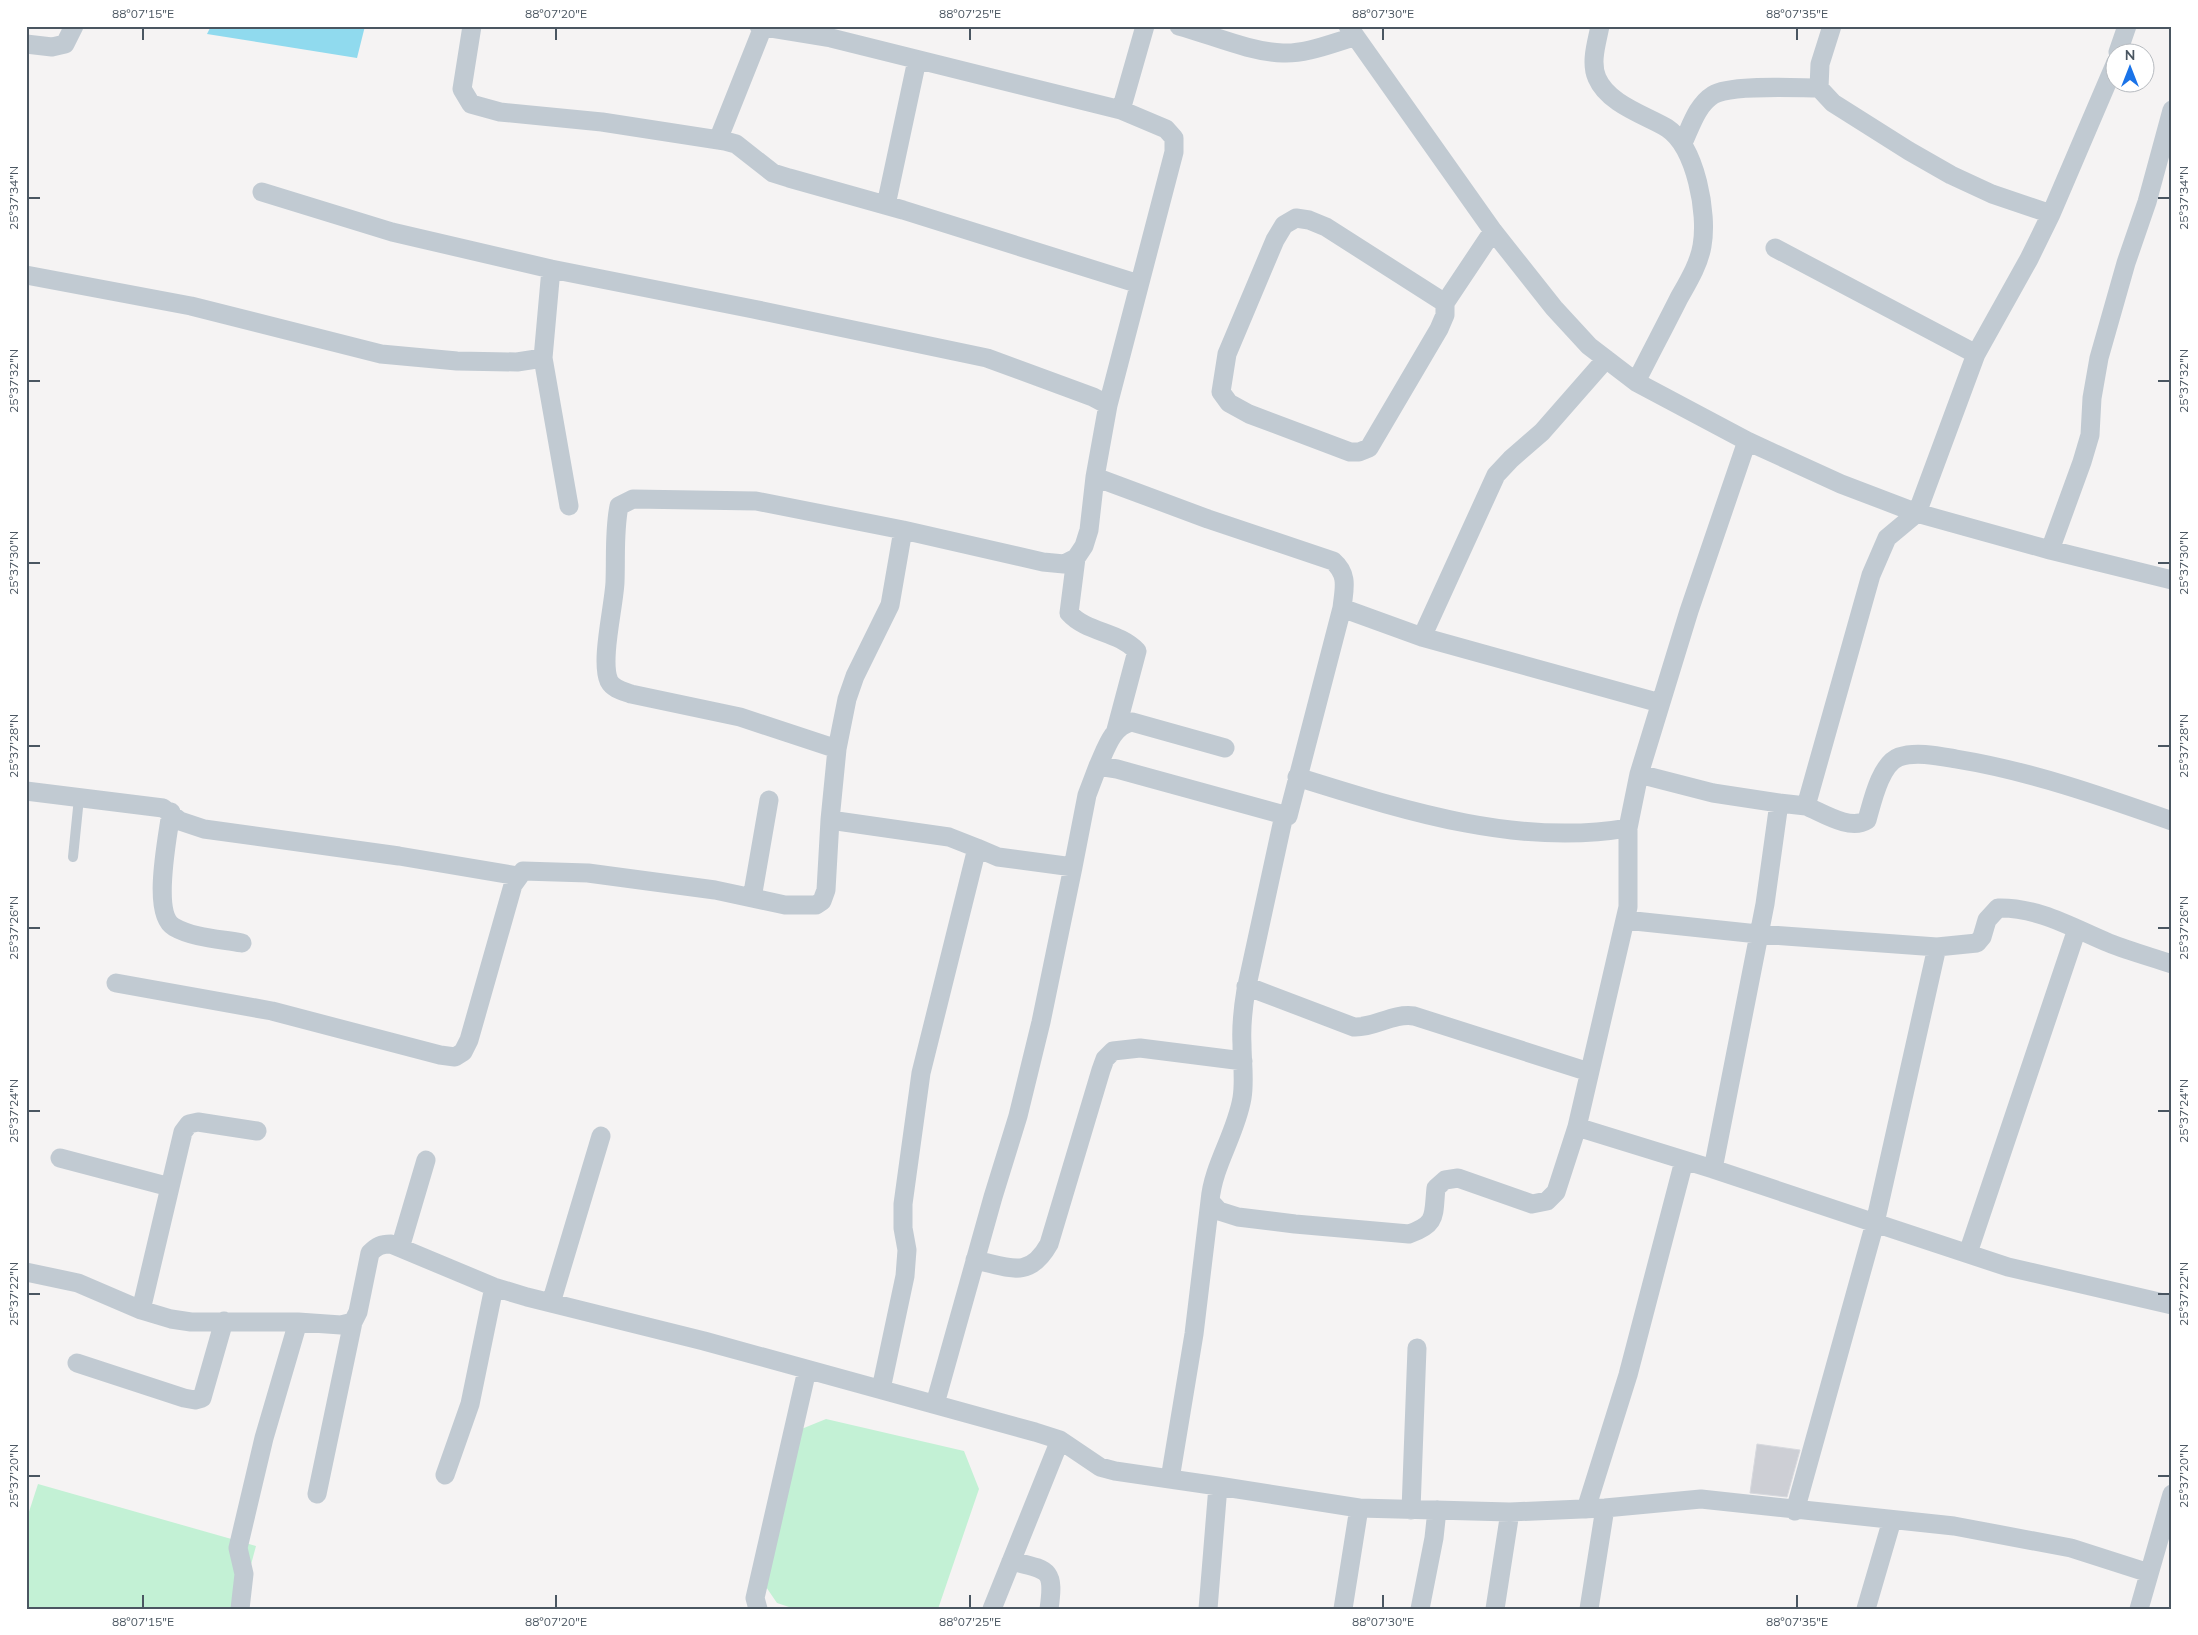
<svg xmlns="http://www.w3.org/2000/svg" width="2198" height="1635" font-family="Mulish,sans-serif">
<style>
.green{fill:#c3f1d5}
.water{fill:#90daee}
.building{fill:#cdcfd5;stroke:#d7d9de}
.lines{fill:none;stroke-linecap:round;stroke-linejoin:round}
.service{stroke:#c1cad2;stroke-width:10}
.minor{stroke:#c1cad2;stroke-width:19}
.ticks{fill:none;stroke:#4a5661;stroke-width:2}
.neatline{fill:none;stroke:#4a5661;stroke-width:2}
.ticks-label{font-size:12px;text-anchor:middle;fill:#4a5661}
</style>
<rect width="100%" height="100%" fill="#f5f3f3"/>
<!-- green -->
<path class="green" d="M826 1419 964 1451 979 1489 938 1609H795L777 1603 758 1575 799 1430Z
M38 1484 256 1546 239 1609H26V1521Z"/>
<!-- water -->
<path class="water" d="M211 26H365L357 58 207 34Z"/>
<!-- building -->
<path class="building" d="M1757 1444 1800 1450 1787 1497 1750 1493Z"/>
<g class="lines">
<!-- service -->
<path class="service" d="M73 857 79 798"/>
<!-- minor -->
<path class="minor" d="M472 26 462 89 471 104 500 112 602 122 725 141 736 144 773 173 789 178 903 210 1139 284
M759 26 831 38 1121 110
M1179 26C1212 35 1250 52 1283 53 1307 54 1332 43 1354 37
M1348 26 1493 231 1554 308 1589 346 1636 382 1747 441 1841 484 1917 513 2050 550 2172 580
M1600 26C1597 42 1590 62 1597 78 1608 104 1645 115 1667 128 1696 147 1708 214 1702 246 1699 264 1688 282 1679 298 1665 326 1650 354 1636 382
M1832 26 1820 64 1819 88 1833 103 1909 151 1951 175 1992 194 2051 214
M26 44 52 47 65 44 74 26
M2118 52 2127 26
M718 140 763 27
M1683 143C1691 126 1697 105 1713 95 1730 84 1797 88 1819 88
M262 192 392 232 551 269
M886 205 917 60
M1775 248 1976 354
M26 275 191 306 381 354 457 361 517 362 543 358 551 269 753 309 987 358 1093 397 1108 405 1095 477 1208 519 1333 561C1349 575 1344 589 1342 608L1288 816 1117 769 1098 766 1087 795 1073 867 998 857 977 848 921 1073 903 1204V1228L907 1250 905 1276 881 1389
M1445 303 1326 227 1309 220 1296 218 1284 225 1275 240 1227 354 1221 392 1229 403 1249 414 1350 452H1359L1369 448 1439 329 1445 315V303L1493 231
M543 358 569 506
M1108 405 1174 152V138L1166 129 1121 110 1145 26
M1095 477 1089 530 1084 546 1076 558 1069 613C1087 633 1118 631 1137 651L1116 730
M903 530 890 605 855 676 847 699 837 749 740 717 631 694C623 691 613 689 609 681 600 661 614 606 615 582 616 556 614 531 619 506L633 499 756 501 903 530 1043 562 1064 564 1076 558
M2050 550 2082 462 2090 435 2092 398 2099 358 2126 263 2147 202 2172 110
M1342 608 1422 637 1660 703
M1422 637 1496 475 1511 459 1542 432 1606 359
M1098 766C1106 749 1112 726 1132 722L1225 748
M1639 774 1713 793 1779 803
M1297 777C1403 810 1516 847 1628 828
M26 791 163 808 180 821 204 829 399 856 518 876
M1806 806C1823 813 1850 831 1867 820 1872 803 1880 764 1899 757 1916 751 1939 756 1956 759 2030 771 2101 796 2172 821
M171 812C168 837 151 914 174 927 193 938 221 939 242 943
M1284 815 1246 990C1243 1008 1241 1026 1242 1044 1242 1062 1245 1080 1242 1098 1236 1134 1213 1165 1210 1201L1219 1211 1238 1217 1295 1224 1409 1234C1438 1224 1433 1215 1436 1188L1445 1180 1458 1178 1532 1204 1547 1201 1556 1192 1577 1127 1628 907V828L1639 774 1689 611 1747 441
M830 820 837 749
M752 898 769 800
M1625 920 1758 934 1937 947 1977 943 1982 937 1987 920 1998 908C2038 907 2073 928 2109 943 2129 951 2151 957 2172 964
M116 983 272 1011 440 1055 455 1057 463 1052 469 1040 513 885 523 871 588 873 715 890 785 905H816L822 901 826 890 830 820 949 837 977 848
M1246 986 1354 1027C1375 1028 1392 1013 1414 1016L1589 1072
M1577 1127 1713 1169 1875 1223 1937 947
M60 1158 170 1187
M1713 1169 1765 904 1779 803 1806 806 1871 575 1887 538 1917 513 1976 354 2029 259 2051 214 2116 62
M400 1248 426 1160
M1968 1253 2077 929
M975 1260C1009 1267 1029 1280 1049 1244L1101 1070 1105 1059 1113 1051 1140 1048 1243 1061
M26 1272 78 1283 141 1310 171 1319 191 1322H298L341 1325 353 1322 358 1312 370 1253C377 1246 381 1244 391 1244L494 1287 527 1297 704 1341 1035 1432 1060 1440 1100 1467 1115 1471 1218 1486
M551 1303 601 1136
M141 1310 183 1132 189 1124 198 1122 257 1131
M77 1363 184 1398 195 1400 202 1398 224 1321
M935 1404 993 1197 1018 1116 1041 1022 1073 867
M445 1475 470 1404 494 1287
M1170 1479 1194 1334 1210 1201
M317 1494 353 1322
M1586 1509 1628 1375 1684 1161
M1411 1510 1417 1348
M1795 1511 1875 1223 2008 1267 2172 1305
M1011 1561C1048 1570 1055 1568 1049 1609
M240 1609 244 1574 238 1548 264 1438 298 1322
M758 1609 755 1598 807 1370
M992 1609 1060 1440
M1208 1609 1218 1486 1359 1508
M1343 1609 1359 1508 1510 1512
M1420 1609 1434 1538 1437 1510
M1495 1609 1510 1512 1605 1508 1701 1499 1954 1526 2071 1548 2149 1573
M1589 1609 1605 1508
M1866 1609 1892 1520
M2139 1609 2172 1494"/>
</g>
<!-- ticks -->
<path class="ticks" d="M143 28V40M556 28V40M970 28V40M1383 28V40M1797 28V40M28 198H40M2158 198H2170M28 381H40M2158 381H2170M28 563H40M2158 563H2170M28 746H40M2158 746H2170M28 928H40M2158 928H2170M28 1111H40M2158 1111H2170M28 1294H40M2158 1294H2170M28 1476H40M2158 1476H2170M143 1595V1608M556 1595V1608M970 1595V1608M1383 1595V1608M1797 1595V1608"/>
<!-- border -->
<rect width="2198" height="1635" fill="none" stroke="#ffffff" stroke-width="55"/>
<!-- north arrow -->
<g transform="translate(2130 68)"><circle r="24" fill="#ffffff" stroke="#b7bbc0"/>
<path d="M0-4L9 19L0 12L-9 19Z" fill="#1a73e8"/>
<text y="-8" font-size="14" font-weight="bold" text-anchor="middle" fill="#4a5661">N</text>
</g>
<rect x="28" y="28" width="2142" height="1580" class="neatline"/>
<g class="ticks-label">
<text x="143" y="18">88°07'15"E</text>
<text x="556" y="18">88°07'20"E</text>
<text x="970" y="18">88°07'25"E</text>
<text x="1383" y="18">88°07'30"E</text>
<text x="1797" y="18">88°07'35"E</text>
<text transform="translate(14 198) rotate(-90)" y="4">25°37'34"N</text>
<text transform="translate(2184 198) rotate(-90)" y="4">25°37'34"N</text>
<text transform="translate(14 381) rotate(-90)" y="4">25°37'32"N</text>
<text transform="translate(2184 381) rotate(-90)" y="4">25°37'32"N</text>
<text transform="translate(14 563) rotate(-90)" y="4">25°37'30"N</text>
<text transform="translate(2184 563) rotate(-90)" y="4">25°37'30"N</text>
<text transform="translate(14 746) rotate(-90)" y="4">25°37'28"N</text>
<text transform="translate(2184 746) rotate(-90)" y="4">25°37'28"N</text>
<text transform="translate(14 928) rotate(-90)" y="4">25°37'26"N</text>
<text transform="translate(2184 928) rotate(-90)" y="4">25°37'26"N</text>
<text transform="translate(14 1111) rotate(-90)" y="4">25°37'24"N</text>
<text transform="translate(2184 1111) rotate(-90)" y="4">25°37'24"N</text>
<text transform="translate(14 1294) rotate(-90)" y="4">25°37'22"N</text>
<text transform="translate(2184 1294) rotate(-90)" y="4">25°37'22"N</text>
<text transform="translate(14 1476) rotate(-90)" y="4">25°37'20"N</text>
<text transform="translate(2184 1476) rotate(-90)" y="4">25°37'20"N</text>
<text x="143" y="1626">88°07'15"E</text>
<text x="556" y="1626">88°07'20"E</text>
<text x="970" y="1626">88°07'25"E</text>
<text x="1383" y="1626">88°07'30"E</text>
<text x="1797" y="1626">88°07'35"E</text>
</g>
</svg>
